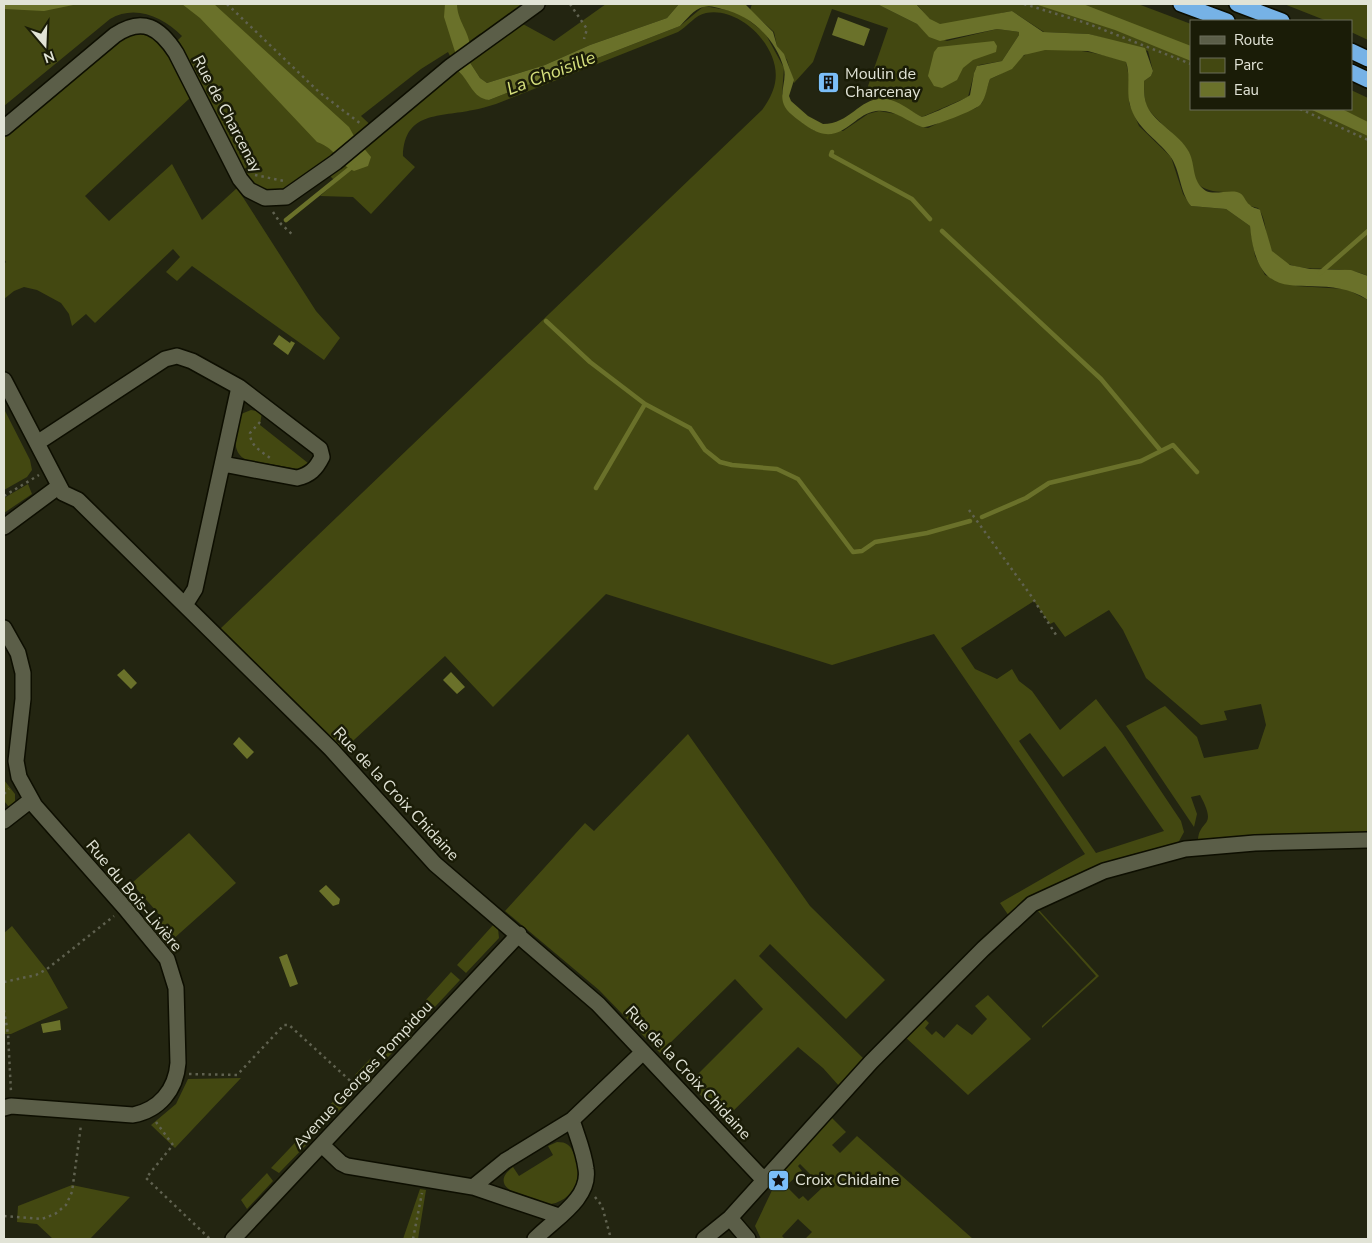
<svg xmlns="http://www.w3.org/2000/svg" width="1372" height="1243" font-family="'Nunito Sans',sans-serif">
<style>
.green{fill:#434811;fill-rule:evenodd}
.water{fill:#6a712a}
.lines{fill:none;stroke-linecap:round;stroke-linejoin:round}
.stream{stroke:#6a712a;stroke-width:4.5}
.minor-casing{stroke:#0d0e00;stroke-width:18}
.highway-casing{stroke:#0d0e00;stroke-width:18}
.path{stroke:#606250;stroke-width:2.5;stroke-dasharray:2.5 4;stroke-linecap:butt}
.minor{stroke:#5b5e48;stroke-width:15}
.highway{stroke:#76b2e6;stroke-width:15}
.labels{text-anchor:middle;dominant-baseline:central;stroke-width:5;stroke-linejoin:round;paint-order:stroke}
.poi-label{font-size:16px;fill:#e1e3d6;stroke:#1a1c07;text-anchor:start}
.street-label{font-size:16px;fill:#e1e3d6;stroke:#1a1c07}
.water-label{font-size:18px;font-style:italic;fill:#d6e07d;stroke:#1a1c07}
</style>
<rect width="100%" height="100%" fill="#232511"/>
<!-- green -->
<path class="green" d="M4 4H526L470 48 481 33 470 41 452 60 448 52 421 69 361 116 381 135 458 71C472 83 471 94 489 100L680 26 704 6 738 12 765 33 784 68 782 94 800 121 815 131H843L868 114 879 111 902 115 923 127 928 128 949 118 976 108 982 103 990 79C1009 72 1010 64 1025 55 1046 42 1104 53 1126 62L1130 82 1129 103 1139 126 1171 157 1183 194 1191 206 1226 209 1250 226 1255 256 1265 275 1296 286 1346 289 1368 300V839L1198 842C1198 818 1219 830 1200 795L1191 797 1197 814 1194 827 1126 726 1165 706 1197 737 1204 758 1258 749 1266 725 1261 704 1224 711 1227 720 1201 725 1146 678 1123 630 1109 610 1065 637 1054 622 1050 624 1034 601 961 648 975 669 997 679 1012 669 1019 681 1032 691 1060 730 1096 699 1122 733 1181 821 1184 832 1178 843 1130 855 1069 878 1009 916 1000 903 1085 854 934 634 832 665 606 594 493 707 445 656 342 751 220 629 762 110C768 102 773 93 775 83 782 48 740 6 706 13 695 15 687 27 678 32L496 104C488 106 480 109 473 110 441 117 404 111 403 156L415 167 371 214 353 197 320 196 336 182 320 166C306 176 284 196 265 191 259 189 253 184 247 181L176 42 182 36C163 17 135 4 110 19L4 106ZM1030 733 1063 777 1105 746 1164 831 1096 853 1019 741Z
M606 4H679L667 18 590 45 545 65 487 83 480 78 469 61 521 23 554 41Z
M752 4H877L917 24 926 33 947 41 997 29 1019 32V35L1002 61 979 65 975 70 968 97 922 117C905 109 891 97 871 100L868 86 888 28 832 9 813 62 794 83 787 60 777 46 774 32 750 10Z
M916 4H1138L1191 24V109H1351V90L1368 98V276C1340 262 1296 278 1275 255 1263 242 1269 222 1258 208L1250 206 1236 192C1222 192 1210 193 1199 185 1192 180 1194 159 1187 150 1178 135 1151 118 1146 104 1144 97 1144 88 1144 81L1151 76 1153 71 1148 51 1089 34 1044 32 1012 11C998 13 945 28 935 23 928 19 922 9 916 4Z
M1284 4H1368V40L1351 32V21H1327Z
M134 30 157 37 173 62 190 98 85 196 109 221 172 164 202 220 237 188 316 311 340 338 324 360 192 266 177 281 166 272 180 257 173 249 95 323 86 314 72 326 69 314 61 303 37 290 24 287 14 291 4 299V264L6 262 4 259V135Z
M4 409 30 460 32 470 27 477 4 490Z
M251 410 262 412 260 425 308 463 298 469 247 460C229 453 236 429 241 414Z
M28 484 32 494 4 513V498Z
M688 734 810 906 885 980 846 1019 770 944 759 956 865 1060 840 1087 823 1068 798 1047 724 1120 689 1083 763 1009 735 979 660 1053 599 990 505 911 585 823 594 831Z
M4 780 15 794V801L10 808 4 801Z
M189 833 236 883 171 941 159 925 164 920 135 887 128 893 125 889Z
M1038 909 1099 976 1042 1028V1026L1096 976 1037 910Z
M494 924 498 928 499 938 466 973 457 965Z
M12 926 46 969 68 1008 11 1034H4V933Z
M451 972 460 980 433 1009 425 1001Z
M988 995 1031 1039 968 1095 904 1036 924 1018 929 1023 925 1028 932 1035 936 1031 944 1038 957 1024 972 1035 987 1019 975 1006Z
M420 1007 428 1015 403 1041 395 1034Z
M388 1041 397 1048 384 1061 376 1052Z
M371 1058 378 1067 362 1086 355 1079V1075Z
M241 1078 175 1148 151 1125 176 1104 188 1079Z
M338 1096 346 1103 320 1131 312 1125Z
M830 1116 846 1132 832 1145 840 1153 857 1136 973 1239H805L812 1232 798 1219 782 1236 785 1239H761L755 1226 777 1180 779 1182 781 1180 778 1177ZM800 1164 823 1187 808 1201 803 1196 799 1199 786 1186 802 1171 798 1166Z
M307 1130 313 1138 279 1173 271 1168Z
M557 1142C567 1142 570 1145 574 1154 578 1162 579 1171 577 1180 574 1192 564 1202 551 1204 541 1205 506 1193 504 1183 502 1176 508 1171 513 1167L519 1176 553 1155 548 1146Z
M267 1173 273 1181 247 1209 241 1200Z
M72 1185 130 1197 90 1239H53L37 1224 17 1222 18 1206Z
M420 1189 426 1190 418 1239H403Z"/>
<!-- water -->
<path class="water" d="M4 4H78L44 11 4 9Z
M182 4H214L349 127 354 136 371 157 368 166 354 171C336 163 339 150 317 142L200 18Z
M445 4H457C457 21 470 32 470 48L457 58 444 17Z
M679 4 746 5 773 32 777 46 784 54 794 80 789 96 791 101 808 116 823 124C853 124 861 92 891 100 902 103 912 112 922 117 927 116 968 98 970 95L974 73 977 66 1002 61 1019 35V32L997 29 940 41 929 37 917 24 877 4H916L930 19 940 24 1012 11 1043 32 1089 34 1145 48 1153 71 1151 76 1144 81C1144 88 1144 97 1146 103 1151 121 1180 134 1189 152 1196 166 1191 181 1206 191 1214 195 1228 190 1237 192 1245 194 1244 201 1250 205 1252 208 1257 208 1260 210L1272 251 1290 265 1310 269 1351 270 1368 276V300C1314 265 1259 321 1250 226L1226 209 1191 206C1179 191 1181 171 1170 156 1156 138 1136 128 1130 105 1126 91 1131 76 1126 62L1088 51 1045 50 1024 55 1012 69 990 79C987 87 986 97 981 104 977 110 927 129 922 127 906 121 895 109 876 111 852 114 841 149 808 127 801 122 789 114 785 107 778 95 787 81 784 69 776 39 751 15 722 9 716 7 709 5 703 7 694 9 686 20 680 26L489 100C472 98 470 81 458 71L460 66 469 61 480 78 487 83 545 65 590 45 667 18Z
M1035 4H1083L1191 46V61L1115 30Z
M838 17 870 29 864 46 832 35Z
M994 41 997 46 996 52 973 60 963 68 957 80 942 88 934 86 928 76 934 52 938 47Z
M1310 109H1342L1368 122V136Z
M279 335 290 343 291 341 295 343 288 355 273 344Z
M124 669 137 683 131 689 117 675Z
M451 672 465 687 457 694 443 680Z
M239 737 254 752 247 759 233 744Z
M326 885 340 899 339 904 333 906 319 891Z
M287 954 298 984 290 987 279 957Z
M60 1020 61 1030 43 1033 41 1024Z"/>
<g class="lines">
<!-- stream -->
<path class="stream" d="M832 152 831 155 912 199 930 219
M286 220 353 166
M942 231 1101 379 1161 451 1173 445 1197 472
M1320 273 1368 231
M546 321 590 362 645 404 690 428 705 450 720 462 732 465 777 469 798 479 853 552 862 551 875 542 927 533 970 521
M596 488 645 404
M982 517 1026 498 1049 483 1141 461 1161 451"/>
<defs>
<path id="minor" d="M4 128 115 35C143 16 160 28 176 53L240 179 249 190 265 198 286 197 336 162 451 66 537 4
M4 380 63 493 78 500 331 749 435 864 598 1004 763 1179
M37 443 165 359 177 356 192 361 239 387 195 589 185 605
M223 464 297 478C310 475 316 469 322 457L320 449 239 387
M4 527 58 487
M4 628 18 653 23 673V699L16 761 19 777 35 806 125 908 167 959 176 988 178 1063C176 1090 159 1110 133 1115L11 1106 4 1108
M4 821 31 800
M322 1145 341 1163 347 1166 473 1187 559 1216
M473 1187 505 1161 572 1120 643 1052
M730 1218 748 1239
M233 1239 519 934
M535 1239C553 1220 591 1199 586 1169 584 1152 577 1136 572 1120
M704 1239 730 1218 871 1062 983 949 1032 904 1104 871 1185 849 1255 843 1368 840"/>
<path id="highway" d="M1181 4 1227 21
M1237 4 1282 21
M1351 51 1368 59
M1351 72 1368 80"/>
</defs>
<!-- minor casing -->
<use href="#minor" class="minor-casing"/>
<!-- highway casing -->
<use href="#highway" class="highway-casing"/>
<!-- path -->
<path class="path" d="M227 4 319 92 361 124
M570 4 587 29 584 39
M1024 4 1086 23 1191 64
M1300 109 1368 140
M255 175 284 181
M273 212 281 224 294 236
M260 422 250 433C250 446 261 451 270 458
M4 496 39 475
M969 510 1032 597 1058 638
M4 794 9 789
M4 982 36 975 47 969 114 916
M4 1010 8 1034 11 1092
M189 1074 237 1075 284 1025H289L357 1087
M156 1122 173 1145 146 1178 210 1239
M595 1197 602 1206 611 1239
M4 1216 42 1219 55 1214 66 1205 72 1192 81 1125
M413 1239 422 1193"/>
<!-- minor -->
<use href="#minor" class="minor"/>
<!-- highway -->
<use href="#highway" class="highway"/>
</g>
<!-- icons -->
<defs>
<symbol id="building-square" viewBox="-11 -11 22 22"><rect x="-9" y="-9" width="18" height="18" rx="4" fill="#7bbef8" stroke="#1a1c07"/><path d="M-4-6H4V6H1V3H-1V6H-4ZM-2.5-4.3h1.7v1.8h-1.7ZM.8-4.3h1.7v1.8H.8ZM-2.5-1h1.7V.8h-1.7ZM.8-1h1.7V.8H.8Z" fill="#111"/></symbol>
<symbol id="sight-square" viewBox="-11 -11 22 22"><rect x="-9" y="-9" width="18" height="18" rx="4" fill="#7bbef8" stroke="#1a1c07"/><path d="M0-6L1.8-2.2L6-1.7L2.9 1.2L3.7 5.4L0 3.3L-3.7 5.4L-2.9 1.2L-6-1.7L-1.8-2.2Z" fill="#111"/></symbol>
</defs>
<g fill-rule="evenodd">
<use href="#building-square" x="816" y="70" width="25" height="25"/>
<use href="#sight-square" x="766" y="1168" width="25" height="25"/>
</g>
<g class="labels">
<!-- poi labels -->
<g class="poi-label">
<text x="845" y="74">Moulin de<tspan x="845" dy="18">Charcenay</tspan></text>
<text x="795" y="1180">Croix Chidaine</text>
</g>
<!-- street labels -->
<g class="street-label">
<text transform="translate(227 114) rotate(62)">Rue de Charcenay</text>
<text transform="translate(396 794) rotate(47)">Rue de la Croix Chidaine</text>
<text transform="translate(134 896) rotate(50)">Rue du Bois-Livière</text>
<text transform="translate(688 1073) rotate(47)">Rue de la Croix Chidaine</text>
<text transform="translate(363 1075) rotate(-47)">Avenue Georges Pompidou</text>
</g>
<!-- water labels -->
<g class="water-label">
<text transform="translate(551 73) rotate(-21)">La Choisille</text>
</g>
</g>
<!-- border -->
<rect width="1372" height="1243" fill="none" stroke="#e1e3d6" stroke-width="10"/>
<!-- legend -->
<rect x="1190" y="20" width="162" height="90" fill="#1a1c07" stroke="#6a6c5a"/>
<rect x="1200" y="36" width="25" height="8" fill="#5b5e48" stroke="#6a6c5a"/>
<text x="1234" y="45" font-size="15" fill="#e1e3d6">Route</text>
<rect x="1200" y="58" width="25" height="15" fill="#434811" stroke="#6a6c5a"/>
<text x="1234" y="70" font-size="15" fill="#e1e3d6">Parc</text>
<rect x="1200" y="82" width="25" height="15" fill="#6a712a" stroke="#6a6c5a"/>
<text x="1234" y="95" font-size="15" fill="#e1e3d6">Eau</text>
<!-- north arrow -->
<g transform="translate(45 45) rotate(161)" stroke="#1a1c07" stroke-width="4" paint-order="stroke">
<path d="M0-4L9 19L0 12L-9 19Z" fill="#e1e3d6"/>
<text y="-8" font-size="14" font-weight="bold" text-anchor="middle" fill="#e1e3d6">N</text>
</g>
</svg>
